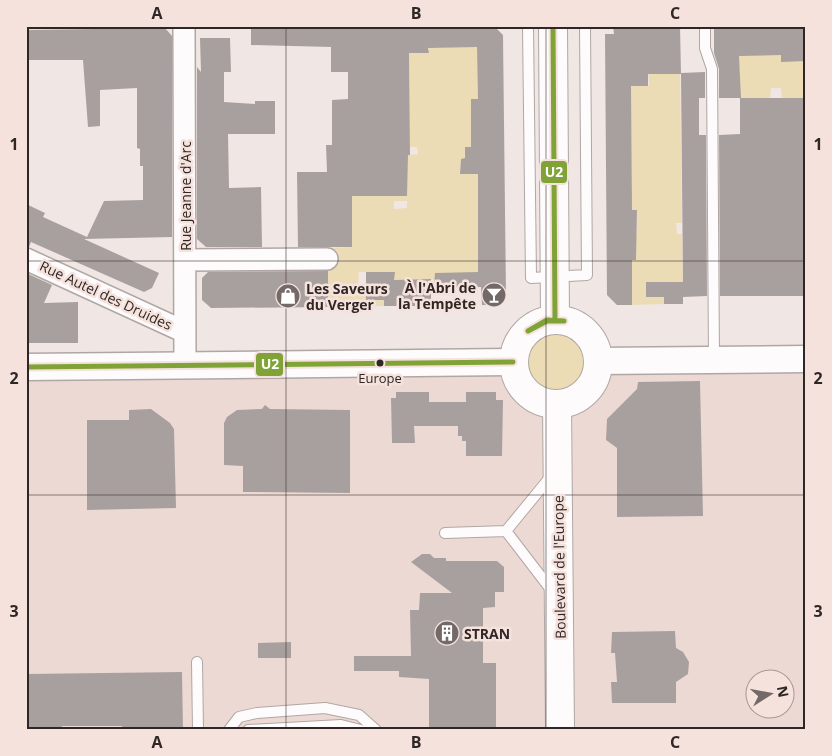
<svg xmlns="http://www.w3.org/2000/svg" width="832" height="756" font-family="'Open Sans',sans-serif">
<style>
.built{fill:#edd9d4;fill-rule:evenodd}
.green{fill:#ecdcb6;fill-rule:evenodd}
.building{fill:#a8a09f}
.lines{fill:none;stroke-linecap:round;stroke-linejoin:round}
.service-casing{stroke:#b0a7a5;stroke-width:12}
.minor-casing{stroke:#b0a7a5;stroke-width:24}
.tertiary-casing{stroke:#b0a7a5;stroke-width:29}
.secondary-casing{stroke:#b0a7a5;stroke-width:30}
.service{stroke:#fdfbfb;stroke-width:10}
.minor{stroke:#fdfbfb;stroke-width:21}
.tertiary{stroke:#fdfbfb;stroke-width:26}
.secondary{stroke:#fdfbfb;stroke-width:28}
.bus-1-casing{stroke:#f6e2dd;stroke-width:9}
.bus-1{stroke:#80a338;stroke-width:5}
.grid{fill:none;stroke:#2f2725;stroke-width:1;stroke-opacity:0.55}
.bus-dot{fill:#2f2725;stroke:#f6e2dd;stroke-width:2}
.labels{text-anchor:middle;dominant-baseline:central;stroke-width:5;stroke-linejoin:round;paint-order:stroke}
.bus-label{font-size:13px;fill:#2f2725;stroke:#f6e2dd}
.street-label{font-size:14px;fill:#2f2725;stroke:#f6e2dd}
.poi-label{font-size:14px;font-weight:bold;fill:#2f2725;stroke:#f6e2dd;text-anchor:start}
.line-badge{stroke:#f6e2dd;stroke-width:2}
.badge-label{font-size:14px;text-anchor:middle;font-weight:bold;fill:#fff}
.neatline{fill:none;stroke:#2f2725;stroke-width:2}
.grid-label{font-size:16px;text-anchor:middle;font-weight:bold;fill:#2f2725}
</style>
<rect width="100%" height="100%" fill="#f0e6e3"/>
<!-- built -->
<path class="built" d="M806 356V730H26V375L182 376ZM754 678H784V708H754Z"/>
<!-- green -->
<path class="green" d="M428 26H457V47H482L480 99H471V133L477 134V147H465V158L461 159 460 173 478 174V254L486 279 394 280V272H359L358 286H366V300H384V306L328 307V248L352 247 351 181 408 155 418 154 417 147H410L409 53H429ZM394 201H407V208L394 209Z
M760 47 805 59 806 116 805 98H782L781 88H771L770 98H740V67L721 70 714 49Z
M648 59 680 74 682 223H676L677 234H682L683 282H664V304L632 305V260H636V249L627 234H637V210H630V188L632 187 630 86H649Z
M526 361a31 31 0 1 1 62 0a31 31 0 1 1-62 0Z"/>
<!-- building -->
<path class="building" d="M494 26 503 35 506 296 496 305H482L481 287 434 288 435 273 478 272V174H460L461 159 465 158V147H471V99H478L477 47 428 48 429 53H409L410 155H408L407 196H352V247H298L297 172H327L326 145H332V100L348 99V72H331V47L251 45V27Z
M613 26H680L681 74H648V86H631L632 210H637L636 260H632V305H617L607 295 605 34H614Z
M714 26H806V61L781 62V55L739 56 741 98H719V69L714 53Z
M165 28 172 36V237L84 239 159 273 152 288 144 292 31 242 29 247H26V204L45 213 43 217 87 237 104 201 143 200V166H140V149L137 148V88L100 90V126L88 127 83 60H26V30Z
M200 38H230L231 72H224V102L255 104V101H275V134H228L229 188 261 187 262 247H206L197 239V67L201 72Z
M705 72V98H699V135H706L707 296 683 297V304H664V297H646V282H683L681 73Z
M740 98H806V296H720L719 135 740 134Z
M328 271V307L211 308 202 300V278L208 272Z
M366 272H395L394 280 431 279V306H384V300H366Z
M26 273 52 285 44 303 78 302V343H26Z
M700 381 703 516 617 517V448L606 440 607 419 637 389 638 382Z
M396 392H429V402H466V392H496V400H503L502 456H466V441H462V436H458V426H414L415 443H392L391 398H396Z
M265 405 270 409 350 410V493L243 492V466L224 465V423L227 417 237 410 262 409Z
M151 409 170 423 174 429 176 508 87 510V420H129V410Z
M422 554H430L434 558H446V561H497L504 567V592H495V607L483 608V663H496V730H429V679L399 677V671H354V656H411L410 610H419L420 593H452L411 562Z
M675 631 676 648 683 652 689 662 688 674 676 682V703H612L611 682H617L615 653H611L612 632Z
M291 642V658H258V643Z
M182 672 183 730H122V726H62V730H26V674Z"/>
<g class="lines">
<defs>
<path id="service" d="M528 26 531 278 587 275 585 26
M705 26V48L712 69 714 359
M552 475 506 531 552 591
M445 533 506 531
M197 662 198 730
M229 730 239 717 257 713 325 708 359 715 376 730
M248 730 341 725 361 730"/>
<path id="minor" d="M184 26 185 366
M26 259 185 332
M185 260 327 259"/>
<path id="tertiary" d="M598 361 806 359
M26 367 513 362"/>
<path id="secondary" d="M553 26 555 319
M514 362a42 42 0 1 1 84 0a42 42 0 1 1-84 0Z
M557 404 560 730"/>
</defs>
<!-- service casing -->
<use href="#service" class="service-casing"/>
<!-- minor casing -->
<use href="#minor" class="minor-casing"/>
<!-- tertiary casing -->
<use href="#tertiary" class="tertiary-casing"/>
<!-- secondary casing -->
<use href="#secondary" class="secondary-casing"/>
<!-- service -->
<use href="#service" class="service"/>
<!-- minor -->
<use href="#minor" class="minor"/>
<!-- tertiary -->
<use href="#tertiary" class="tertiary"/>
<!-- secondary -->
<use href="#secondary" class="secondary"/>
<defs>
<path id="bus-1" d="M553 26 555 319
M528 331 547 320 564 321
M528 331 547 321H564
M26 367 513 362"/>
</defs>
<!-- bus-1 casing -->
<use href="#bus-1" class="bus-1-casing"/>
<!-- bus-1 -->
<use href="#bus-1" class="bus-1"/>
</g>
<!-- grid -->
<path class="grid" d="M286 26V730M546 26V730M26 261H806M26 495H806"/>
<!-- icons -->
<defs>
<symbol id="bar-disc" viewBox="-11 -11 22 22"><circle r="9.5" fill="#736a68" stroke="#f6e2dd"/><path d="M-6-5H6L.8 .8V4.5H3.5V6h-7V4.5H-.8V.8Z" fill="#fff"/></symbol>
<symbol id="shop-disc" viewBox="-11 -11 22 22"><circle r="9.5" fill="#736a68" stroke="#f6e2dd"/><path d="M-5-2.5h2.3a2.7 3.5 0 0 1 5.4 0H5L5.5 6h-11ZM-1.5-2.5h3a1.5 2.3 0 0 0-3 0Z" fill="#fff"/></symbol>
<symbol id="building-disc" viewBox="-11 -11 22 22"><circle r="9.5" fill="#736a68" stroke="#f6e2dd"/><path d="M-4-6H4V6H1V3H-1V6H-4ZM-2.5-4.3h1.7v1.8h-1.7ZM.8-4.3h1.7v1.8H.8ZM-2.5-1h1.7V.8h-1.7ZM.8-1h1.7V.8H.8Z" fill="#fff"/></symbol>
</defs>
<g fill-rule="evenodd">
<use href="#bar-disc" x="480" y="281" width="28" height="28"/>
<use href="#shop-disc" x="274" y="282" width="28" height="28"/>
<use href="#building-disc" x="433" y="619" width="28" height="28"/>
</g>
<!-- markers -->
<circle class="bus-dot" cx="380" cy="363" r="4.5"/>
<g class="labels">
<!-- bus labels -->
<g class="bus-label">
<text x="380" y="378">Europe</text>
</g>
<!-- street labels -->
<g class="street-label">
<text transform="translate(185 196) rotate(-90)">Rue Jeanne d'Arc</text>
<text transform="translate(106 295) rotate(25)">Rue Autel des Druides</text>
<text transform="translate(559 567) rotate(-91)">Boulevard de l'Europe</text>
</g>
<!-- poi labels -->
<g class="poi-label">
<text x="476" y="287" text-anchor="end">À l'Abri de<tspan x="476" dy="16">la Tempête</tspan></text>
<text x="306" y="288">Les Saveurs<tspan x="306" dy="16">du Verger</tspan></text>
<text x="464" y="633">STRAN</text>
</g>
</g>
<g class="line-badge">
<rect x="540" y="160" width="28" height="24" rx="5" fill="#80a338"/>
<rect x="255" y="352" width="29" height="25" rx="5" fill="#80a338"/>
</g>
<g class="badge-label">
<text x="554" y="177">U2</text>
<text x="270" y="369">U2</text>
</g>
<!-- border -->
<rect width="832" height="756" fill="none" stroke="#f6e2dd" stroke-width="55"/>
<!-- north arrow -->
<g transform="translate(770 694) rotate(79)"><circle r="24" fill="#f6e2dd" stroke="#a69793"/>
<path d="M0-4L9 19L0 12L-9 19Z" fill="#736a68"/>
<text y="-8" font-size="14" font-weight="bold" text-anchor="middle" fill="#2f2725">N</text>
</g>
<rect x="28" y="28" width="776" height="700" class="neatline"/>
<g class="grid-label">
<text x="157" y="19">A</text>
<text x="416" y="19">B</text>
<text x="675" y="19">C</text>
<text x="14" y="150">1</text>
<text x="818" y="150">1</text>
<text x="14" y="384">2</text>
<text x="818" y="384">2</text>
<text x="14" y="617">3</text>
<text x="818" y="617">3</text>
<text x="157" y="748">A</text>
<text x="416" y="748">B</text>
<text x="675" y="748">C</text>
</g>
</svg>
